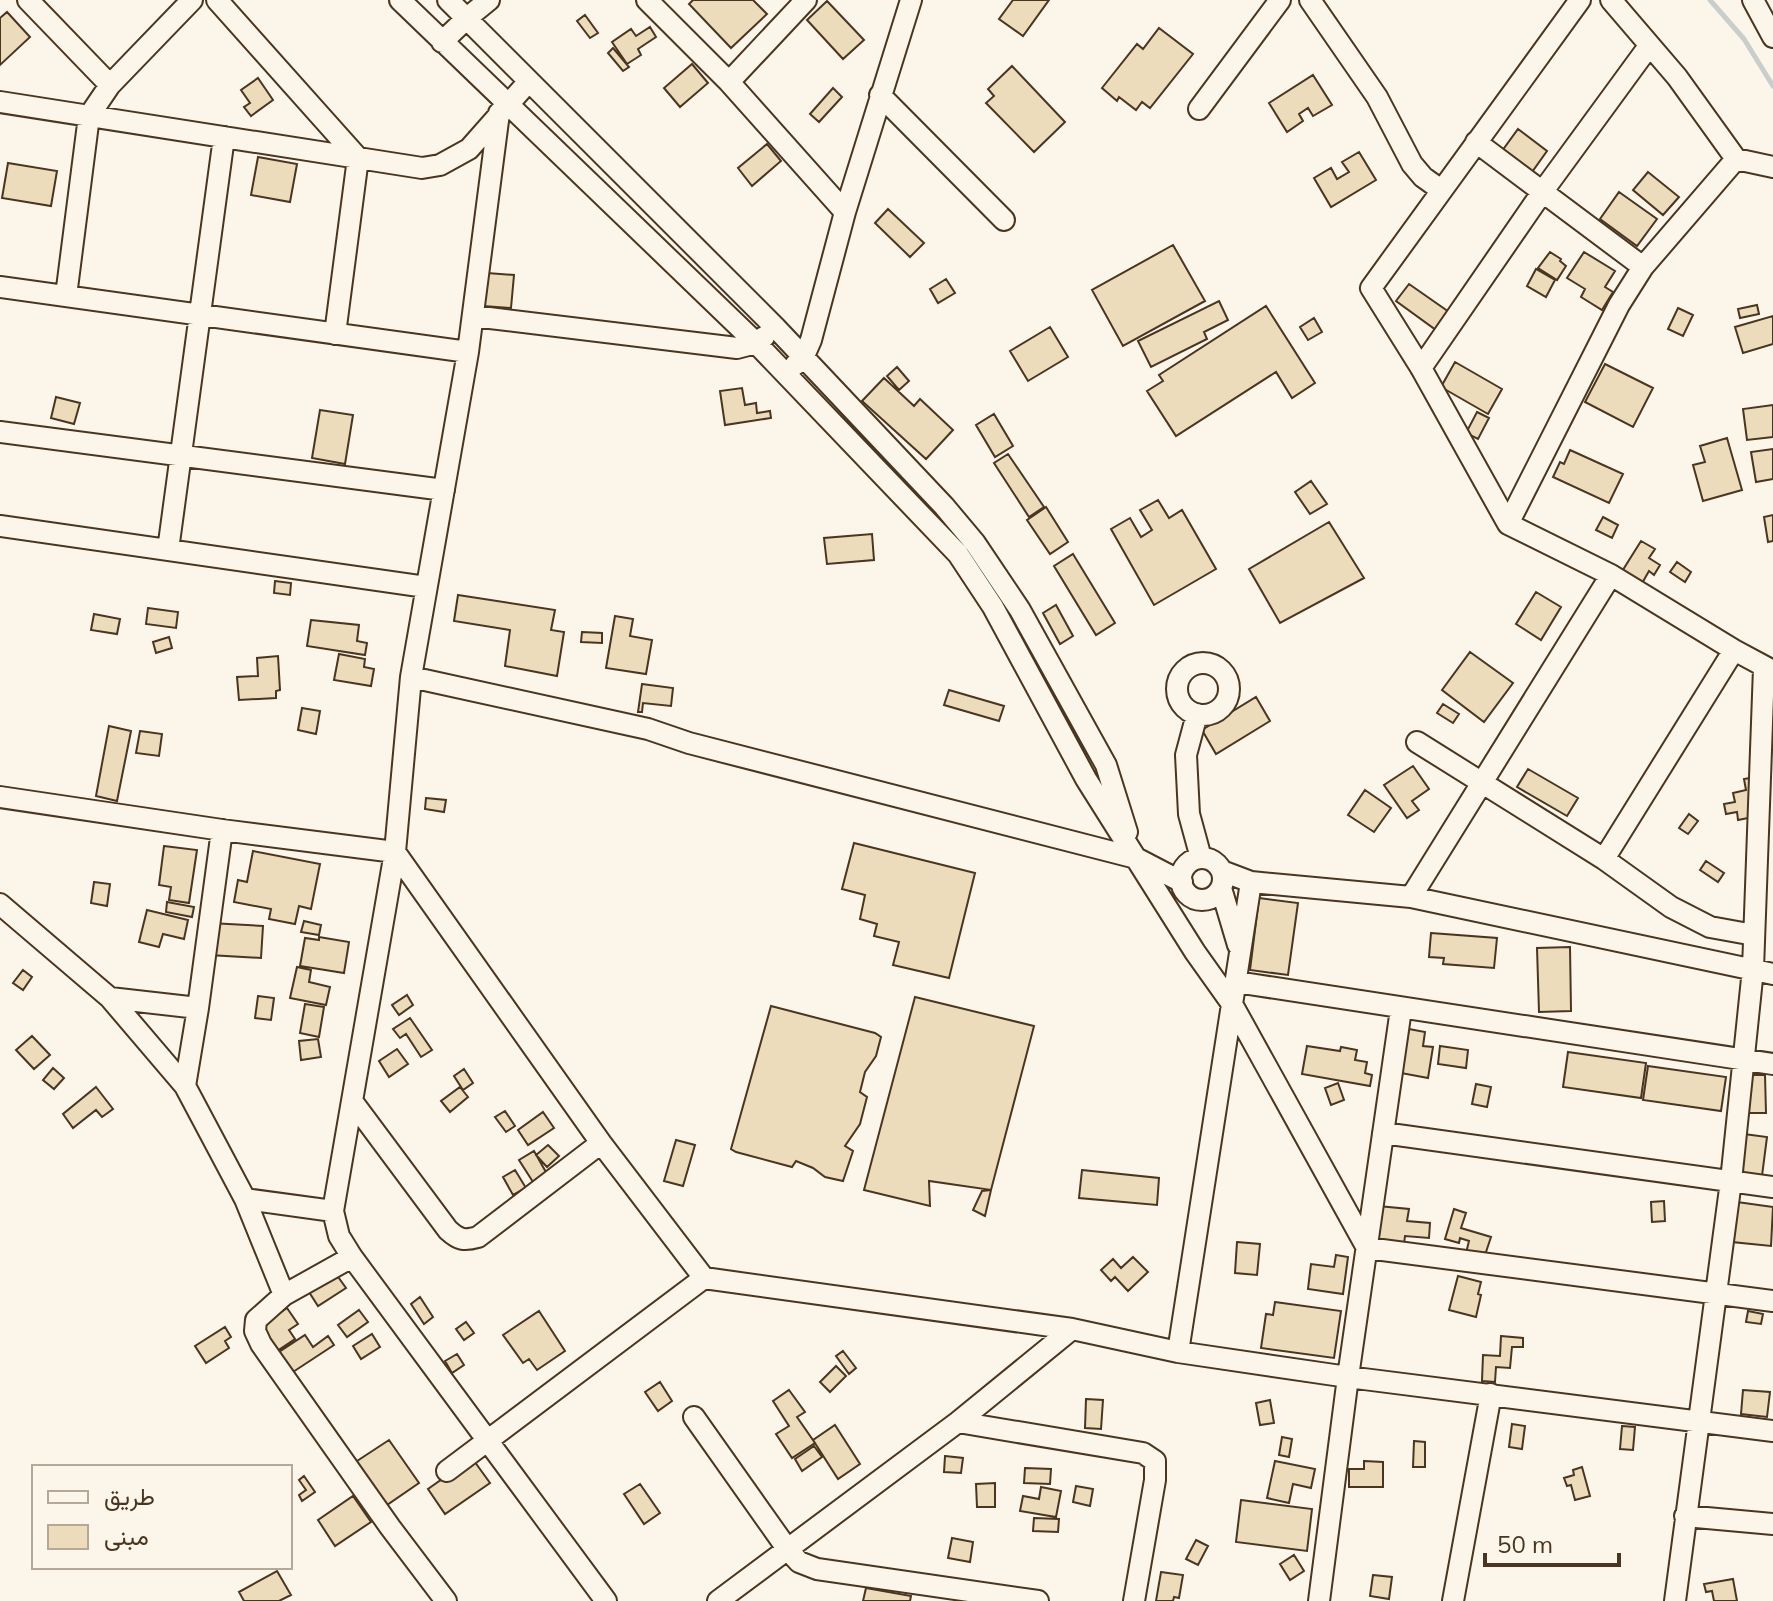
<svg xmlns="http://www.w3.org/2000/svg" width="1773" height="1601" font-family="Mulish,Vazirmatn,sans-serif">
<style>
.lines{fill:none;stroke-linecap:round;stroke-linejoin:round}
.stream{stroke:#c9cecd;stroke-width:5}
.building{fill:#ecdcbc;stroke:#4a3520;stroke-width:2}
.minor-casing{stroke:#4a3520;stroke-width:24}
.minor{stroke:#fbf6e9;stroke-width:20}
</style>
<rect width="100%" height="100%" fill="#fbf6e9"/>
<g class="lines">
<!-- stream -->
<path class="stream" d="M1710 0 1744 39 1773 86"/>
</g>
<!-- building -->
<path class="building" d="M693 0H753L767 14 731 48 689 4Z
M1013 0H1049L1023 36 999 19Z
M827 1 864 40 843 59 807 20Z
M7 12 30 37 0 65V18Z
M585 15 598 33 590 38 577 21Z
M650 27 656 37 638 49 641 55 627 64 612 42 631 29 636 36Z
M1159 28 1193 54 1150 108 1142 102 1136 110 1119 97 1117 101 1102 88 1137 44 1143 49Z
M613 48 629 67 623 71 608 53Z
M692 64 708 83 680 107 664 88Z
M1012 66 1065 122 1034 152 986 103 994 96 988 89Z
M1313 75 1332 105 1313 116 1308 108 1299 114 1303 121 1287 132 1269 103Z
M258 78 273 100 251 116 244 107 250 103 241 90Z
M833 88 842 97 819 122 810 114Z
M1518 129 1547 151 1532 172 1502 151Z
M767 144 781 161 752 186 738 168Z
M1359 152 1376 180 1331 207 1314 178 1331 168 1337 179 1349 172 1342 162Z
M258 157 297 164 290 202 251 195Z
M8 163 57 171 51 206 2 198Z
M1648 172 1679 197 1663 215 1633 190Z
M1619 192 1657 219 1637 246 1600 219Z
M888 209 924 243 910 257 875 223Z
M1173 245 1205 301 1123 346 1092 290Z
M1550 252 1561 259 1560 261 1566 266 1557 280 1538 268Z
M1584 252 1615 271 1605 287 1613 292 1602 310 1581 297 1585 289 1567 278Z
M1536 269 1555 280 1546 297 1527 286Z
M487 273 514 275 511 308 483 306Z
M946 279 955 293 938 303 930 289Z
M1409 284 1449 312 1436 330 1396 301Z
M1219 301 1228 320 1204 332 1207 339 1151 367 1138 341Z
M1757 305 1759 314 1740 318 1738 309Z
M1266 306 1315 383 1292 398 1276 372 1176 436 1147 391 1163 381 1159 375Z
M1678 308 1693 315 1683 336 1668 329Z
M1773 316V344L1743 353 1735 327Z
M1314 318 1322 332 1308 340 1300 327Z
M1050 327 1068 357 1028 381 1010 351Z
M1455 362 1502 389 1488 414 1441 387Z
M1605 364 1653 388 1633 427 1585 402Z
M897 367 909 381 899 390 887 376Z
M884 378 914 406 920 399 953 430 926 459 862 401Z
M742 388 745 405 756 403 757 413 770 411 771 418 725 425 720 391Z
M56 397 80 403 74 424 51 418Z
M1773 405V437L1747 440 1743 409Z
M320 410 353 415 345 464 312 458Z
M1477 412 1489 418 1478 439 1466 433Z
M994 414 1013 446 995 457 976 425Z
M1727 438 1742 490 1703 501 1693 465 1705 462 1700 446Z
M1773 449V479L1756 482 1751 452Z
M1570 450 1623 474 1609 503 1553 477 1560 462 1564 464Z
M1008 454 1044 507 1029 517 994 463Z
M1311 481 1327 504 1310 514 1295 492Z
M1158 500 1169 518 1182 510 1216 569 1154 605 1111 529 1130 518 1141 537 1152 530 1140 510Z
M1046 507 1068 542 1050 554 1027 520Z
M1773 515V541L1768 542 1764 517Z
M1603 517 1618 525 1612 538 1596 530Z
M1329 522 1364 578 1280 623 1249 569Z
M872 534 874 560 827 564 824 538Z
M1641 541 1655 549 1649 558 1660 565 1654 575 1649 571 1641 585 1621 573Z
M1073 554 1115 623 1096 635 1054 566Z
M1677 562 1691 572 1685 582 1670 572Z
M275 581 291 583 290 595 274 593Z
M1536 592 1561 607 1541 640 1516 624Z
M458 595 555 610 551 630 564 632 557 676 505 666 510 630 454 621Z
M1056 605 1073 636 1060 644 1043 613Z
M148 608 178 612 176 628 146 624Z
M94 614 120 619 117 634 91 630Z
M615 616 633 619 630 636 652 640 646 674 606 668Z
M311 620 359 625 357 641 367 643 365 655 307 646Z
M582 632 602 633V643L581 642Z
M169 637 172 648 156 653 153 642Z
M1470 652 1513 683 1484 722 1442 690Z
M339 654 365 659 364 667 374 669 371 686 334 680Z
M278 656 280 690 276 691V698L239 700 237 677 258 676 257 658Z
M642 684 673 688 671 706 643 703 642 712H638Z
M949 690 1004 706 999 721 944 705Z
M1256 697 1270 721 1216 754 1202 730Z
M1443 704 1459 714 1453 723 1437 713Z
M302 708 320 711 316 734 298 730Z
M109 726 131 731 117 801 96 796Z
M140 731 162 734 159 756 136 753Z
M1413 766 1429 789 1412 801 1419 810 1407 818 1384 785Z
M1528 769 1578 798 1567 816 1517 787Z
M1750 778 1758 816 1738 820 1737 812 1726 814 1724 804 1735 802 1733 793 1746 790 1744 779Z
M1365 790 1391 808 1374 832 1348 815Z
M426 798 446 800 444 812 425 809Z
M1689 814 1698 821 1688 834 1679 828Z
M854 843 975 873 949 978 893 965 899 942 874 936 877 924 860 919 865 895 842 889Z
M164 846 197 850 189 903 169 900 171 887 159 885Z
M253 851 320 864 311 909 299 906 295 924 269 919 271 909 234 902 238 880 247 882Z
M1706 861 1724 873 1718 882 1700 870Z
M94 882 110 884 107 906 91 903Z
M1259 898 1298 903 1288 975 1250 970Z
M167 902 194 907 192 917 166 912Z
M147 910 188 920 184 939 163 934 159 947 139 942Z
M304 921 321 925 319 935 301 932Z
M210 923 263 926 261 958 209 955Z
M1431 933 1497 938 1494 968 1443 964 1444 958 1429 957Z
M319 937 349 942 344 973 300 966 305 938 319 940Z
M1570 947 1571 1011 1539 1012 1537 948Z
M297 967 311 970 309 982 330 987 326 1005 290 998Z
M23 970 32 977 23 990 13 983Z
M407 995 413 1005 399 1015 392 1005Z
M258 996 274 998 271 1020 255 1018Z
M915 997 1034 1026 991 1190 929 1181 930 1206 864 1190Z
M305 1004 324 1007 319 1037 300 1033Z
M771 1006 875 1033 881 1037 876 1056 865 1072 860 1092 867 1097 860 1124 845 1146 853 1151 843 1181 825 1177 813 1168 796 1161 792 1167 736 1152 731 1149Z
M410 1018 432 1050 421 1057 406 1034 400 1038 393 1029Z
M1409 1029 1425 1032 1423 1046 1433 1047 1428 1078 1401 1073Z
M32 1036 50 1055 34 1069 16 1050Z
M318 1039 321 1057 301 1060 299 1041Z
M1307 1046 1340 1051 1341 1047 1357 1050 1355 1060 1367 1062 1365 1073 1372 1075 1370 1086 1302 1074Z
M1440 1046 1468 1050 1466 1068 1438 1064Z
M397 1049 408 1064 389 1077 379 1061Z
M1568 1052 1646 1063 1641 1098 1563 1087Z
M1648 1066 1726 1077 1721 1111 1643 1100Z
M53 1068 64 1078 54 1089 43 1080Z
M464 1069 473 1083 463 1090 454 1076Z
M1748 1075H1765L1766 1113H1749Z
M1338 1083 1344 1100 1331 1105 1325 1088Z
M1476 1084 1491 1087 1487 1107 1472 1104Z
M96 1087 113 1109 102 1117 96 1110 73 1128 63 1114Z
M460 1087 468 1097 450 1112 441 1101Z
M505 1111 515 1126 506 1132 495 1117Z
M543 1112 554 1128 528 1145 518 1130Z
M1744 1134 1767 1137 1762 1176 1739 1173Z
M676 1140 695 1145 683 1186 664 1181Z
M548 1145 559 1156 547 1167 536 1155Z
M534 1151 547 1174 533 1182 519 1160Z
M515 1170 526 1188 513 1195 503 1177Z
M1082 1170 1159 1178 1157 1205 1079 1198Z
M991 1190 985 1216 973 1210 982 1191Z
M1664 1201 1665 1221 1652 1222 1651 1202Z
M1737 1202 1773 1207 1771 1246 1732 1242Z
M1378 1206 1409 1209 1407 1221 1430 1223 1429 1238 1405 1236 1404 1244 1375 1242Z
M1454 1209 1466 1213 1461 1228 1491 1237 1484 1258 1466 1253 1469 1241 1460 1238 1459 1243 1445 1239Z
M1237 1242 1260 1244 1257 1275 1235 1273Z
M1336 1255 1348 1257 1343 1294 1308 1289 1311 1264 1334 1267Z
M1133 1257 1148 1272 1128 1291 1115 1277 1111 1281 1101 1270 1113 1259 1121 1268Z
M336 1274 346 1288 318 1306 309 1292Z
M1458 1276 1481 1282 1478 1294 1481 1295 1476 1317 1449 1310Z
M420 1297 433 1317 424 1324 411 1304Z
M1275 1302 1341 1311 1334 1358 1261 1348 1266 1314 1273 1315Z
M287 1308 298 1324 289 1330 295 1339 274 1353 258 1328Z
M359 1310 368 1322 347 1337 338 1325Z
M539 1311 565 1351 537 1370 529 1359 523 1363 503 1335Z
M1748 1311 1763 1314 1761 1324 1746 1322Z
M466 1322 474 1333 464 1340 456 1329Z
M225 1327 231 1337 225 1341 229 1348 206 1363 195 1346Z
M372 1334 380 1347 361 1359 353 1346Z
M305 1335 313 1347 328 1336 334 1345 293 1372 279 1352Z
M1501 1336 1523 1338V1347H1512L1510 1368 1496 1367 1495 1382 1482 1381 1483 1355 1500 1356Z
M843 1351 856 1368 849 1374 836 1356Z
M457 1354 464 1365 452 1373 445 1361Z
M836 1366 846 1376 830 1392 820 1382Z
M660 1382 672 1401 658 1411 645 1392Z
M789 1390 805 1412 797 1417 815 1443 792 1458 776 1434 789 1426 773 1401Z
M1743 1390 1770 1392 1767 1417 1741 1414Z
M1086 1399 1103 1400 1101 1429 1085 1428Z
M1270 1400 1274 1423 1260 1425 1256 1403Z
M1512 1424 1525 1426 1522 1449 1509 1447Z
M835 1425 860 1464 838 1479 813 1440Z
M1622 1426 1635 1427 1633 1450 1620 1449Z
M1282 1437 1292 1439 1289 1457 1279 1455Z
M389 1440 419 1483 384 1507 354 1463Z
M1414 1441 1425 1442V1467H1413Z
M814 1446 822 1457 802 1471 795 1459Z
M945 1456 963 1458 961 1473 944 1472Z
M472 1458 490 1483 445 1514 428 1489Z
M1275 1461 1315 1469 1311 1488 1293 1484 1289 1503 1267 1498Z
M1364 1461 1383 1462V1487H1349V1469H1364Z
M1582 1467 1590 1496 1575 1500 1571 1485 1567 1486 1564 1478 1574 1475 1573 1470Z
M1025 1468 1051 1469 1050 1484 1024 1483Z
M304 1476 315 1492 302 1501 299 1495 306 1490 299 1480Z
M995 1483V1507H977L976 1484Z
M640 1484 660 1513 644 1524 624 1494Z
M1076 1486 1093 1489 1090 1506 1073 1502Z
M1041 1487 1061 1491 1056 1517 1020 1511 1023 1496 1039 1499Z
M353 1496 371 1522 335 1546 318 1520Z
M1241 1500 1312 1509 1307 1551 1236 1542Z
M1034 1518 1059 1519 1058 1532 1033 1531Z
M952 1538 973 1542 970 1562 948 1558Z
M1196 1540 1208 1546 1198 1565 1186 1559Z
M1294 1555 1304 1571 1290 1580 1280 1564Z
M277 1571 291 1595 279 1601H244L239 1592Z
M1161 1572 1183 1575 1179 1598 1174 1597 1173 1601H1156Z
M1373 1575 1392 1577 1389 1599 1370 1596Z
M1733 1579 1737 1601H1714L1712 1591 1706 1592 1704 1584Z
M866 1588 911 1596 910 1601H863Z"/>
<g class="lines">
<defs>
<path id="minor" d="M28 0 110 85
M217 0 358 158 335 334
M400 0 756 343 958 554 993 607 1086 779 1195 952 1232 1004 1367 1248 1773 1301
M448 0 776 328 944 506 975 543 1020 610 1106 765 1127 832
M647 0 729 82 845 212
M1310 0 1377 97 1412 164 1423 177 1441 190
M1611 0 1677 77 1736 159
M1753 0 1773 37
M442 42 467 18 489 0
M729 82 806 0
M880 95 1004 220
M0 102 422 168 440 165 469 149 529 81
M1199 109 1280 0
M499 113 468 352 411 677 395 852 601 1143 704 1278 1072 1329 1178 1352 1348 1377 1773 1431
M1476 142 1643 267
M1773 167 1736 159 1643 267 1619 305 1508 524 1611 575 1734 650 1773 671
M0 287 468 352
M66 296 89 116 110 85 192 0
M473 316 737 348 756 343 764 337
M795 365 804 356 811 340 845 212 911 0
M1421 368 1543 191 1649 46
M0 432 444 490
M1508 524 1421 368 1371 288 1580 0
M0 526 426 587
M168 550 224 137
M1177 689a26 26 0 1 1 52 0a26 26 0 1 1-52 0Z
M411 677 648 729 689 743 1136 858 1182 882
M1197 714 1186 755 1189 814 1201 858
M1417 742 1604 859 1671 907 1710 927 1754 935
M0 797 222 830 395 852 333 1211 339 1236 352 1257 606 1601
M1181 879a21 21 0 1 1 42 0a21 21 0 1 1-42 0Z
M1604 859 1734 650
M1222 871 1251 882 1411 897 1773 974
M1221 888 1238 945
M1411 897 1611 575
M0 904 110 998 185 1086 245 1199 284 1295 352 1257
M1236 982 1773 1064
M110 998 198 1008
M185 1086 198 1008 222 830
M352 1101 448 1230C459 1240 464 1241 478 1237L601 1143
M1383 1133 1773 1187
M245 1199 333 1211
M284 1295 256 1320 255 1331 261 1344 390 1527 446 1601
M1178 1352 1251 882
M694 1417 788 1550 799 1562 817 1569 1038 1601
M958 1422 1143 1453 1155 1461V1480L1134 1601
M447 1471 704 1278
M1685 1516 1773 1524
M718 1601 958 1422 1072 1329
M1319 1601 1348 1377 1401 1009
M1453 1601 1491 1394
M1675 1601 1731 1181 1753 969 1764 668"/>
</defs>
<!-- minor casing -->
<use href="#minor" class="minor-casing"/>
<!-- minor -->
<use href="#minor" class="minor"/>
</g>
<!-- legend -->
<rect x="32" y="1465" width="260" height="104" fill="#fbf6e9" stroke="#b4a999" stroke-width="2"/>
<rect x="48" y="1491" width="40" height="12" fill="#fbf6e9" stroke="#b4a999" stroke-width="2"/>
<text x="104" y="1505" font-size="24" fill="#4a3520">طريق</text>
<rect x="48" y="1525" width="40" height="24" fill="#ecdcbc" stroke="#b4a999" stroke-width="2"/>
<text x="104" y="1545" font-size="24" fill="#4a3520">مبنى</text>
<!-- scale -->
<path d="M1485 1553v12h134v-12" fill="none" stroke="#4a3520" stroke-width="4"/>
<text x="1497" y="1553" font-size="24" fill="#4a3520" stroke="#fbf6e9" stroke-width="6" paint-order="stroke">50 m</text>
</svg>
